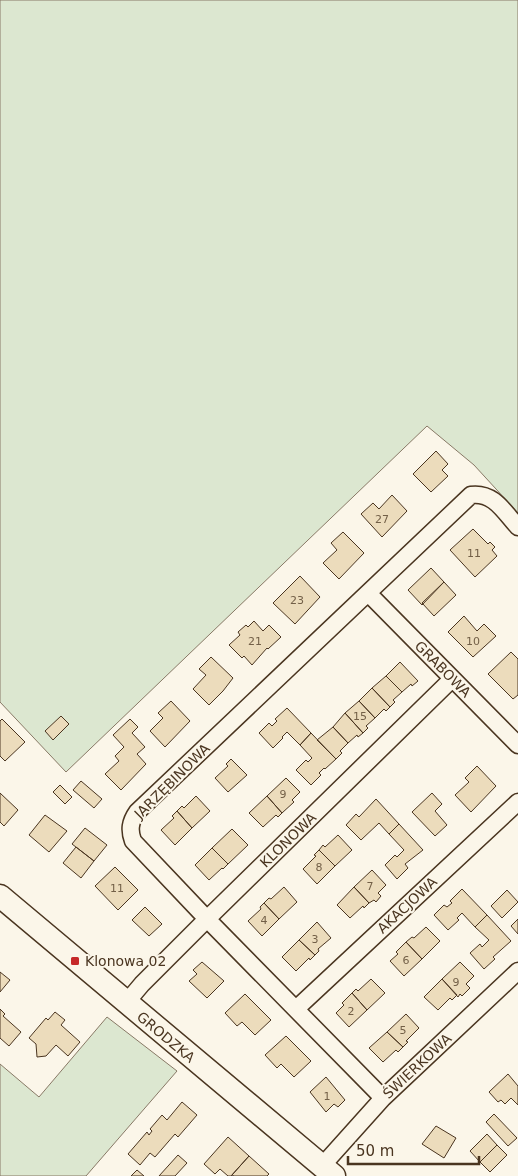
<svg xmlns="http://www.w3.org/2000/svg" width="518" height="1176" font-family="'DejaVu Sans',sans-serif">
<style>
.green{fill:#dce7d0;stroke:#887966}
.building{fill:#ecdcbc;stroke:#4a3520}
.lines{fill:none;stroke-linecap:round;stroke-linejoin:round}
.street-casing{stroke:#4a3520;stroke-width:19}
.secondary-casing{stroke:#4a3520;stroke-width:25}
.street{stroke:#fbf6e9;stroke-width:16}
.secondary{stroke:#fbf6e9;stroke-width:22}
.poi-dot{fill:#c62828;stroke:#fbf6e9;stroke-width:2}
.labels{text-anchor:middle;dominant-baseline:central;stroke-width:4;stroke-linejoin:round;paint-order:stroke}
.number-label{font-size:11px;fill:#725f47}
.street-label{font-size:14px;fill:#4a3520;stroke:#fbf6e9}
.poi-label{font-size:14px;fill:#4a3520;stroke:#fbf6e9;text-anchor:start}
</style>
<rect width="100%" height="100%" fill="#fbf6e9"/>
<!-- green -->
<path class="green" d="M0 0H518V513L474 465 427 426 66 772 0 702Z
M107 1017 177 1071 86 1176H0V1064L39 1097Z"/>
<!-- building -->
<path class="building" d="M436 451 448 464 442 470 448 476 431 492 413 474Z
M392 495 407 511 382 537 361 514 373 503 379 509Z
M473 529 488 544 490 542 495 547 492 550 497 556 475 577 450 550Z
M343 532 364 553 339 579 323 563 337 550 331 543Z
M431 568 444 582 422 605 408 590Z
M300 576 320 597 295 624 273 603Z
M444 582 456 595 434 616 422 603Z
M464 616 477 631 484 624 496 636 473 657 448 632Z
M254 621 263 631 269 625 281 637 268 649 267 648 252 665 244 656 242 658 229 645 240 635 238 632 246 625 248 627Z
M511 652 518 659V695L513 699 488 674Z
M211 657 233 678 223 691 209 705 193 689 206 675 199 669Z
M400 662 418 681 412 686 411 684 402 692 386 676Z
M386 676 402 692 393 700 395 702 390 707 372 688Z
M372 688 390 707 386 711 384 709 375 718 359 701Z
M171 701 190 721 165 747 150 731 163 718 158 713Z
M359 701 375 718 366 726 368 728 363 733 345 713Z
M287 708 311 733 300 745 287 732 282 737 283 738 273 748 259 733 269 723 272 726 277 721 275 719Z
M345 713 363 733 358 737 357 735 348 743 333 727Z
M61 716 69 724 53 740 45 731Z
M2 719 25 742 5 761 0 756V721Z
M130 719 138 727 132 733 145 747 137 754 146 764 121 790 105 774 119 761 115 756 124 747 113 735Z
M333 727 348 743 340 751 342 753 336 759 317 740Z
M311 733 336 759 325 769 324 768 319 773 321 775 311 785 296 770 306 760 308 762 312 758 300 745Z
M231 759 247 775 228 792 215 778 228 766 226 764Z
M477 766 496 786 471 812 455 795 469 782 465 778Z
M286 778 300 792 292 800 294 802 282 813 267 796Z
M81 781 102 799 94 808 73 790Z
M60 785 72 797 65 804 53 792Z
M0 793 18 810 4 826 0 822Z
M432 793 442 804 435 811 447 825 435 836 412 812Z
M196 796 210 811 192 828 177 811 182 806 184 808Z
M267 796 282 813 278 817 276 815 263 827 249 813Z
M376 799 399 824 389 834 379 823 361 840 346 825 356 814 359 817Z
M177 811 192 828 175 845 161 830 174 818 172 816Z
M45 815 67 831 49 852 29 835Z
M399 824 423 850 405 864 408 868 397 879 385 865 395 855 397 857 404 850 389 834Z
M85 828 107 845 94 861 72 844Z
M232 829 248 845 228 864 212 848Z
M338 835 352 850 335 866 319 850 323 845 325 847Z
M76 847 94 861 81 878 63 863Z
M212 848 228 864 223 869 222 868 209 880 195 865Z
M319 850 335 866 317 884 303 869 316 856 314 855Z
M115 867 138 890 118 910 95 886Z
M372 870 386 885 378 893 381 896 376 902 374 900 369 903 354 887Z
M284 887 297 902 279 919 264 903 269 898 271 899Z
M354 887 369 903 364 908 363 906 350 918 337 905Z
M462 889 487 915 475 927 462 913 457 918 459 920 448 930 434 915 444 905 447 907 452 903 450 901Z
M507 890 518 902 502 918 491 906Z
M264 903 279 919 262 936 248 921 261 909 260 907Z
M145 907 162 924 149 936 132 920Z
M487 915 511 941 493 957 495 959 484 969 470 953 480 944 482 947 489 940 475 927Z
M518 919V934L511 926Z
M317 922 331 938 318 949 319 951 315 955 299 940Z
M426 927 440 941 422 959 406 942 412 937 414 938Z
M299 940 315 955 310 960 309 958 296 971 282 957Z
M406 942 422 959 404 976 390 961 398 954 396 952Z
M202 962 224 981 207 998 189 981 197 974 193 970Z
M460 962 474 976 466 984 470 988 462 996 460 994 458 997 442 979Z
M0 972 10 980 0 992Z
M371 979 385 993 367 1010 352 993 356 989 358 991Z
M442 979 457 995 452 1000 450 998 438 1010 424 997Z
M352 993 367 1010 349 1027 336 1013 344 1005 342 1003Z
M245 994 271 1020 255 1035 242 1022 237 1026 225 1013Z
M0 1009 5 1014 3 1016 21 1032 9 1046 0 1038Z
M55 1012 65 1020 61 1025 80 1042 68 1056 56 1045 46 1056 37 1057 36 1044 29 1038 46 1018 48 1020Z
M406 1014 419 1028 406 1041 408 1042 403 1047 387 1032Z
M387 1032 403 1047 398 1052 396 1050 383 1062 369 1048Z
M286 1036 311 1061 294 1077 281 1064 277 1068 265 1055Z
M508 1074 518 1086V1105L511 1098 505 1104 501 1100 498 1102 489 1092Z
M326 1077 345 1100 338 1107 334 1104 326 1112 310 1092Z
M182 1102 197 1115 178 1137 175 1134 155 1157 150 1153 140 1165 128 1154 147 1132 149 1135 152 1131 150 1129 162 1115 167 1120Z
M494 1114 517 1138 508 1146 486 1122Z
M436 1126 456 1138 444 1158 422 1144Z
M487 1134 497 1145 480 1162 470 1151Z
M228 1137 249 1156 231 1176H228L220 1169 215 1174 204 1164Z
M497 1145 507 1155 490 1172 480 1162Z
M178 1155 187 1163 175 1176H159Z
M249 1156 269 1174 267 1176H234L232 1175Z
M137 1170 144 1176H131Z"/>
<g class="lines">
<defs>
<path id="street" d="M368 593 518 745
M126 1003 142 984 207 919 452 679
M297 1008 518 802
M383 1098 207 919 133 841C129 830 130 822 137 812L471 495C494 492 504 512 518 527
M322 1166 383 1098 518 971"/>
<path id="secondary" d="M0 896 334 1176"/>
</defs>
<!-- street casing -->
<use href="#street" class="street-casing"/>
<!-- secondary casing -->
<use href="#secondary" class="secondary-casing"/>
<!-- street -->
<use href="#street" class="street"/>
<!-- secondary -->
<use href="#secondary" class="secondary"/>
</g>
<!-- markers -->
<rect class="poi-dot" x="70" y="956" width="10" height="10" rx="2.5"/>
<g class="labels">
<!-- number labels -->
<g class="number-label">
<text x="382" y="519">27</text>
<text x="474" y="553">11</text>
<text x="297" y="600">23</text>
<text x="255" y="641">21</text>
<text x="473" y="641">10</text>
<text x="360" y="716">15</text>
<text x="283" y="794">9</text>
<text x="319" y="867">8</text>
<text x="370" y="886">7</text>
<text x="117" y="888">11</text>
<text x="264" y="920">4</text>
<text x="315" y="939">3</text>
<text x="406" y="960">6</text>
<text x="456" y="982">9</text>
<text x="351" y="1011">2</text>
<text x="403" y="1030">5</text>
<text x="327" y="1096">1</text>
</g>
<!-- street labels -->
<g class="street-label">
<text transform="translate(443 669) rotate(45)">GRABOWA</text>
<text transform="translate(172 781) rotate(-45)">JARZĘBINOWA</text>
<text transform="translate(288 840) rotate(-44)">KLONOWA</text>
<text transform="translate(407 905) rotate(-43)">AKACJOWA</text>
<text transform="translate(166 1037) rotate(40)">GRODZKA</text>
<text transform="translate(417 1066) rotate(-43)">ŚWIERKOWA</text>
</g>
<!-- poi labels -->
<g class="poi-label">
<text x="85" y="961">Klonowa 02</text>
</g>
</g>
<!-- scale -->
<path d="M348 1156v8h131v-8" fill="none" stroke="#4a3520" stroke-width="2.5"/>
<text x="356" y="1156" font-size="15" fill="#4a3520" stroke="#fbf6e9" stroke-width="4" paint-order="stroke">50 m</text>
</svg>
